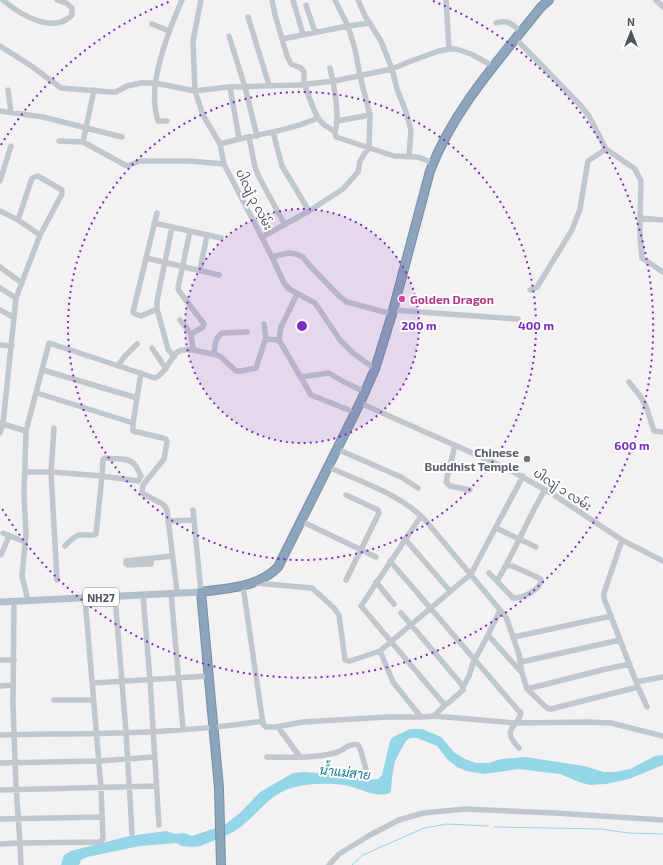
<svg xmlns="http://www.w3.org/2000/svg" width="663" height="865" font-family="'Exo 2','Noto Sans Myanmar',Sarabun,sans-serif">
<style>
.water{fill:#93d6e7}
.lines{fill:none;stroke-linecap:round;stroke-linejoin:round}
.stream{stroke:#93d6e7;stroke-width:1}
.highway-casing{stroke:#778fa8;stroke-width:10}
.minor{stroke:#c0c8ce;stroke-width:5.5}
.major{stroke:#b2c0cd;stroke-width:7}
.highway{stroke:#8ca4bc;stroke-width:8}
.ring{fill:none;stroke:#7b2cbf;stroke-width:2;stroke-dasharray:2 4}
.hotel-dot{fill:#d1479c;stroke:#fff;stroke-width:1.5}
.worship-dot{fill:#6b7280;stroke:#fff;stroke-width:1.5}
.labels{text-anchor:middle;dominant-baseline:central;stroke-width:4;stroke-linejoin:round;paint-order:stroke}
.shield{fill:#fff;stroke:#80878e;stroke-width:1}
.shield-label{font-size:11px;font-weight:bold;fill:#4a545d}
.street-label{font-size:12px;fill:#4a545d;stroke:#fff}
.hotel-label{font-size:12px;font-weight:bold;fill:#b23c85;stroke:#fff;text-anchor:start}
.worship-label{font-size:12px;font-weight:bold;fill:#5b616d;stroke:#fff;text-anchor:end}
.water-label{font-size:13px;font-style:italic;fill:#167c95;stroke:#fff}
.centre{fill:#7b2cbf;stroke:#fff;stroke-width:2}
.ring-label{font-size:12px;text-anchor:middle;font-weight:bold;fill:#7b2cbf;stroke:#fff;stroke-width:4;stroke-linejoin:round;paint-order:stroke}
</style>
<rect width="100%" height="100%" fill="#f3f1f1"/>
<!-- water -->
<path class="water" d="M410 729H422L441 737 455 753 465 759 476 763H489L501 759 525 757 584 766 604 772H615L630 769 655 756 663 755V765L629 779 606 784 590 785 579 782 560 774 518 769 484 774 466 771 457 767 448 760 437 746 417 738H410L406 741 395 761 392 777 391 792C378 800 358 787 344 785 329 783 310 783 295 787 271 793 262 809 244 824 238 830 231 833 223 837V826L240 813 260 792 293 773 305 772 331 774 368 780 378 779 382 775 390 741 393 737Z
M216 828 217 839 201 846 192 847 182 846 176 843 140 846 87 857 81 860 79 865H61L64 855 71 851 129 836 166 831 175 834 184 833 192 836Z"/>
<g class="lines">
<!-- stream -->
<path class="stream" d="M494 827 601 829 628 833 663 834
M352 865 363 855 424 828 447 824 488 826"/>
<defs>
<path id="highway" d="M221 865 219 788 201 592C229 588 257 588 278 567L360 403 375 369 392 314 430 171C454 108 500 59 541 7L549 0"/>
</defs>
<!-- highway casing -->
<use href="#highway" class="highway-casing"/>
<!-- minor -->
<path class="minor" d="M3 0C19 14 53 35 72 15V8L66 3 57 0
M201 0 193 41 195 91 203 115 220 144 224 164 272 257 284 283 289 289 315 303 340 340 353 353 375 369
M272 0 275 15 287 56 291 64 301 68 304 72V83L314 110 318 118 323 124 335 132 336 137 394 156 418 157 433 163
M293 0 303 34
M358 0 365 16 381 41 392 69 397 89 406 112 411 130 409 156
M446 0 449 49
M656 0 663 7
M306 5 315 32
M248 17 269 85
M496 23C508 19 513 25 521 32
M152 24 169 31
M229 36 245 87 257 136
M282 39 348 26 370 23
M516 39 581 106 589 116 606 149 635 169 641 181 640 218 663 220
M0 46 30 65 61 88 111 92H116L127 86 141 83H155L195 91 228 87 298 85 334 81 392 69 411 61 439 51 449 49H456L471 54 493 66
M330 68C334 84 340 116 335 132
M230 87 239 138
M8 90 11 112
M0 111 43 117 122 137
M167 121H158C157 116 155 110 155 105 151 76 170 27 182 0
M337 121 370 115
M273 132 282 166 309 211
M249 137 255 167 259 177 285 225
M59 141 83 142 127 166 140 161H190L224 164
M83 142 94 90
M220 144C254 134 286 132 318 118
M0 181 11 146
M0 211 18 220 40 235 16 298 3 424 0 433
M157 213 133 312 135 314 141 316 157 309
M640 218V235L642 258 663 272
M18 220 32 178 38 176 62 190V194L40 235
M154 223 221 238
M172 227 157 301V309L168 349 174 357
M190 231 178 288 179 291 204 324 203 327 191 334
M262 237 309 211 343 189 358 172 360 161 369 147 370 115 360 76 355 49 348 26 335 0
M272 257 288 253 296 254 303 257 310 266 339 296 347 302 392 314
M146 258 219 275
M0 267 22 283
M200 270 207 235
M0 288 16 298
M530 290 537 287 572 230 580 209 588 161 606 149
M297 294 281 327 279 340 311 395 349 410
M0 310 13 317
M393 310 518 319
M266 339 279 340
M0 345 12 346
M152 348 166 369
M193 350 217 355 221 357 236 371H241L256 368 264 343 266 339 264 324
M214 354C215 346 215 337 222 333L247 332
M118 366 124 357 137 344
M43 370 137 398
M141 373 133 423V431L163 438 166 439 167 442 164 459 143 485 142 493 164 505 167 510 177 592
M301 377 329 373 344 382 365 392
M629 382 640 396 646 406 654 431 663 432
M37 393 133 423
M360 403 506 468 551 493 622 540 663 561
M0 423 26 431
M54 428 51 472 57 580
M455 445 446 482 450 486 470 490
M337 449 401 477 418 488
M328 467C360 481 402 495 426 521L506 617 519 654 522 673 527 689 547 708 551 709 638 687
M25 472H51L102 476 138 481 141 476C139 473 138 468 135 465 130 457 113 459 105 458L103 460 102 476 96 534C90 537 85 534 79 535 73 537 69 542 65 546
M193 510 201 592
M168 521 194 520
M301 521 376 557
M496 528 536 547
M3 533 25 542
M405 539 450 591
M622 540 604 593V598L638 687 647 707
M1 555 9 536
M151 559V564H149L128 565 126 564V561L172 556
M390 561 518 710 521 713C517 730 500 727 519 748
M489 573 513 598C523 598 541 590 541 579L515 567 507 565
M346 580 379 513 378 510 346 495
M497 581C515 552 527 519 545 490
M376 582 394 604
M255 583 312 588 334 608 339 615 345 660 350 661 380 651 471 574 523 476
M243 586 263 724 266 727H275L303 722 387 717H421L434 716 444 706 445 704
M171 593 183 729
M143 595 150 680 159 825
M115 596 126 732 132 833
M14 601 13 704 16 787 20 843 100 842 103 839 101 788 85 598
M28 601 22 576 26 534 24 493 26 431 49 343 155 378C167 373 171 355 179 351 183 349 188 350 193 350L191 334 180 320
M401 613 462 685 463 690 447 704 443 703 361 606 421 516
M488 635 522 673
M514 637 611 616
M380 651 393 682 421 717
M0 660H14
M521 662 620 640
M636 682 663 677
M93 683 208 676
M0 686 13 685
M463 687 469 676 473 663 488 635 500 610
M527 689 606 669 630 664
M54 700H94
M434 716 515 723 588 722 611 723 663 736
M278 727 300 757
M0 735C87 733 176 735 263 721
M267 757C290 757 315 759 338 752 345 749 349 743 358 745L360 748 366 769
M0 763 98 761 154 757
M0 790 156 786
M0 819 102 817
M0 844 20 843 21 865
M329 865 339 854 370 835 399 820 423 813 465 809 555 813 663 820"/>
<!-- major -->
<path class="major" d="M0 602 201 592"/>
<!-- highway -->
<use href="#highway" class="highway"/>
</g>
<!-- distance rings -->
<circle cx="302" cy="326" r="117" fill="#7b2cbf" fill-opacity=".12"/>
<g class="ring">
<circle cx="302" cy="326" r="117"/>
<circle cx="302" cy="326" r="234"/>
<path d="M1 145A351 351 0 0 1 171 1M433 1A351 351 0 1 1 1 507"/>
</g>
<!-- markers -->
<circle class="hotel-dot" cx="402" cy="299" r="4"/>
<circle class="worship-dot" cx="527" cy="459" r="4"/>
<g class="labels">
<!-- shield labels -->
<rect class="shield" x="83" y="588" width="36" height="18" rx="3"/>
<g class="shield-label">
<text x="101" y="597">NH27</text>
</g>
<!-- street labels -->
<g class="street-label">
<text transform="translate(255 199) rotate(63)">ပါလျံ ၃ လမ်း</text>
<text transform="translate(563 489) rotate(33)">ပါလျံ ၁ လမ်း</text>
</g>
<!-- hotel labels -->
<g class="hotel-label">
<text x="410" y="299">Golden Dragon</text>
</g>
<!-- worship labels -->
<g class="worship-label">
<text x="519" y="452">Chinese<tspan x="519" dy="14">Buddhist Temple</tspan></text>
</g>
<!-- water labels -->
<g class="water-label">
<text transform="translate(345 772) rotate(6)">น้ำแม่สาย</text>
</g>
</g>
<circle cx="302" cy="326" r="6" class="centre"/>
<g class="ring-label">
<text x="419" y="330">200 m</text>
<text x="536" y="330">400 m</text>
<text x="632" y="450">600 m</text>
</g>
<!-- north arrow -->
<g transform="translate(631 32)" stroke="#ffffff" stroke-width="3" paint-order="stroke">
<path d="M0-3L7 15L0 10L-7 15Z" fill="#4a545d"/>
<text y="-6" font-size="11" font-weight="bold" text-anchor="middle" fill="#4a545d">N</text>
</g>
</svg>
